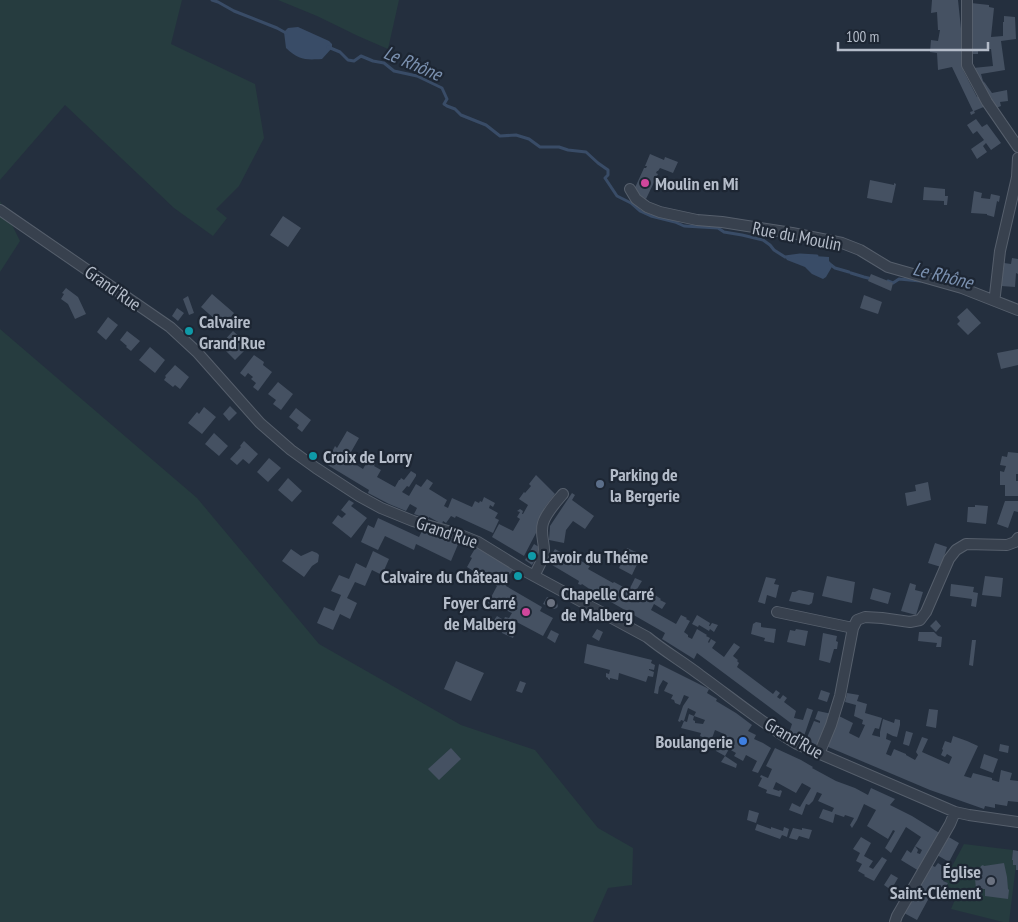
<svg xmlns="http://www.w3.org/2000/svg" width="1018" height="922" font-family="'PT Sans Narrow',sans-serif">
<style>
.green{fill:#263c3f}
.water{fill:#394c67}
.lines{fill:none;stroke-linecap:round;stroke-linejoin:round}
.stream{stroke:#394c67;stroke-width:3}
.building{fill:#455162}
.minor-casing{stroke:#565f6c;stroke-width:12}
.minor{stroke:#38414e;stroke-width:10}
.hotel-dot{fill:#d1479c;stroke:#1d2633;stroke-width:2}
.culture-dot{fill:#0f9aa8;stroke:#1d2633;stroke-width:2}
.service-dot{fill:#5c6f8a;stroke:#1d2633;stroke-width:2}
.worship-dot{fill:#6b7280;stroke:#1d2633;stroke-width:2}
.shop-dot{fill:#3f7fe0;stroke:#1d2633;stroke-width:2}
.labels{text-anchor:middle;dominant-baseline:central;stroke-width:4.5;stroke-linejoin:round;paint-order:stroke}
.poi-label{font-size:18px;font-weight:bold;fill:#b4bcc9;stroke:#1d2633;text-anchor:start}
.street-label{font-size:18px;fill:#b4bcc9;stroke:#1d2633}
.water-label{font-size:19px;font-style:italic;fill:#7c92b1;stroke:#1d2633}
</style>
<rect width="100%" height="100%" fill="#242f3e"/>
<!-- green -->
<path class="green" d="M0 0H182L171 44 255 84 264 138 239 186 216 209 227 218 213 236 174 208 65 105 0 180Z
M278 0H399L388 49 358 36 317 16Z
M0 201 20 241 0 272Z
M0 329 197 498 319 644 461 725 535 750 598 828 633 848 632 885 608 888 593 922H0Z
M964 844 1013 850 1012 859 1013 860V864L1016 865 1009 922H1003L951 909 956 897 952 896 954 892 945 888 948 883 944 881Z"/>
<!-- water -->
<path class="water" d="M298 27 329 41 332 44V48L322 59C305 60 299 60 286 48L284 32 288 28Z
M800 255 829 257V261L833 265 826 277 823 279 812 274 805 267 787 260 785 257Z"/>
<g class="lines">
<!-- stream -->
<path class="stream" d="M212 0 218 2 234 11 277 28 286 33
M328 47 340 52 348 60 354 61 361 56 373 61 384 63 394 71 417 76 442 88 447 99 444 104 447 106 455 109 461 115 486 125 500 136 516 135 529 139 540 147H559L568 150 586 152 598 163 608 170V175L605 178 617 196 631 203 640 211 651 216 675 222 684 226 718 228 724 232 742 235 763 240 770 245 774 250 785 257 800 255 817 256
M831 265 835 268 849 272
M851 273 864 277 872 279
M888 281 893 283 899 279 920 281"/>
</g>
<!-- building -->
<path class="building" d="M932 0H958L962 38 963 70 977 97 980 96 986 106 974 111 975 113 971 115 970 112 973 111 952 67 938 70 937 53 930 52 931 40 938 41 940 30H938L937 12 931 13Z
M971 3 989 5V7L994 8 991 37 1003 36V22H1004V16L1015 17 1016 39 1001 41 1005 70 981 74 983 81 985 83 992 93 1007 90 1008 101 1000 102 1001 106 996 108 973 68 993 66 991 49H978V54H972Z
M976 119 982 127 987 124 1001 143 991 150 986 143 983 146 987 152 977 159 971 149 984 140 977 131 973 134 967 125Z
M650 154 664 160 665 157 678 162 673 173 660 168 658 171H657L656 173 658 174 646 199 633 192 644 168H646L647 166H645Z
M870 180 894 185V183L896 184 892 203 867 198Z
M924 187 945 189V196H948L947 205H944V201L923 200Z
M974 191 982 193 981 198 990 199 991 194 1000 196 999 202 997 201 994 217 987 215V214L971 213Z
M283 216 301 228 288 247 270 235Z
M1012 258 1018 259V274L1016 273 1015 287 1001 286 1004 263 1011 264Z
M871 274 893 283 891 291 868 281Z
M66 288 78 297 86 314 75 319 68 304 61 299 64 294 62 293Z
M212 294 234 313 221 329 213 323 216 320 201 307Z
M864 295 882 302 878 314 860 308Z
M188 296 194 313 189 315 183 299Z
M177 308 184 313 178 321 172 316Z
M967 308 981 323 968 335 957 324 960 321 957 317Z
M108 317 118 325 106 340 97 332Z
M127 331 140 341 131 351 126 347 127 346 120 340Z
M233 331 249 346 235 360 220 345Z
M150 347 165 360 155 373 139 360Z
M1018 349V365L1001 369 997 353Z
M254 355 264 362 263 365 272 372 258 391 253 387 256 383 251 379 253 377 248 373 245 377 240 373Z
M175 365 189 377 180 389 175 385 173 387 164 380 166 377 165 376Z
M278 382 293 394 281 410 273 404 276 400 268 394Z
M230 406 237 413 229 421 223 414Z
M204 407 216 417 202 434 188 423 197 412 199 414Z
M296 408 311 420 302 432 297 428 299 425 289 417Z
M347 431 359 438 347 459 363 469 367 462 369 463 371 459 376 462 374 466 381 470 377 477 395 487 399 480H400L401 478 404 480 411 471 416 474V476L409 487 407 486 402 492 409 496 416 484 421 487 427 479 433 483 429 489 447 500 444 506 448 508 452 498 472 507 475 501 479 503 480 501 482 502 484 497 495 503 493 507 490 505 489 508 498 513 495 518 499 520 493 533 456 516 455 518 451 516 446 523 443 521 442 524 429 517 428 519 414 514 417 508 410 504 406 511 389 504 368 493 369 490 326 464 335 446 337 448Z
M214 433 228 446 219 456 205 444Z
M244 441 258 454 249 464 243 459 237 465 230 459 241 447 240 446Z
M1008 452 1018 453V474H1016V481H1018V496H1005V485H1000V471L1004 472 1006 466 1000 465 1002 456 1007 457Z
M269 458 281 468 268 482 257 472Z
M536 475 555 494 545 507 538 520 536 533 524 556 492 537 499 524 513 531 520 519 517 517 520 512 517 511 520 509 523 511 522 514H523L528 505 519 499 524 492 525 493 531 486 529 484Z
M288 478 302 491 292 502 278 490Z
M928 482 931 500 907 506 905 493 916 491 915 485Z
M572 493 575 495 572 500 594 516 585 529 573 521 566 530 564 543 549 540 550 526Z
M349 500 354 503 351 506 367 518 351 538 332 523 338 515 342 518 346 514 341 510Z
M1005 501H1018V512L1014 511 1008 528 997 524Z
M975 505 988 506 986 524 967 522 968 507H975Z
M378 518 419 537 423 529 459 542 451 561 416 544 414 550 385 536 378 550 361 542 368 525 374 528Z
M935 543 947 547 941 567 928 563Z
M534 544 539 547 540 552 532 565 525 560Z
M476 547 513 570 506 579 507 582 506 586 542 607 540 611 553 618 543 636 511 619 508 626 516 630 513 638 502 633 507 623 503 621 505 617 509 618 512 613 501 608 500 610 488 603 497 586 467 567 472 558 470 557Z
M627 548 636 552 633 558 639 560 632 575 619 568Z
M291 549 301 556 312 551 317 553 319 555 318 562 312 566 304 577 282 561Z
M555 549 580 563 581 561 590 566 588 569 613 583 614 582 629 590 635 578 642 581 634 594 638 596 642 589 646 591 643 598 651 602 655 595 661 599 660 600 666 603 662 609 654 604 651 610 676 624 681 615 687 618 686 619 690 621 684 632 688 635V637L692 639 697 629 707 635 706 636 710 638 708 642 709 643 711 639 716 642 712 648 724 657 734 643 740 647 733 656 738 660 737 661 739 663 737 667 773 694 776 690 780 693 777 697 780 699 783 695 787 698 784 702 796 711 794 718 803 720 807 708 813 710 803 739 789 733 792 724 697 653 694 659 662 639 665 633 597 594 582 584 581 585 578 584 579 581 547 562Z
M373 551 389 559 382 575 372 570 365 586 355 582 347 598 357 603 350 619 340 614 333 630 317 623 324 607 334 611 341 595 331 591 339 575 349 579 356 563 366 568Z
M827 576 855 582 852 603 822 596Z
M985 576 1003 578 1001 597 982 595Z
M766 577 776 579 774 584 779 585 776 598 767 595 765 604 758 602Z
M910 583 916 585 915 590 923 592 916 615 901 611Z
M951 584 974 587 973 592 978 593 976 607 971 606 972 599 950 596Z
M873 588 891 593 888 604 870 599Z
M799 590 814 593 812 603 809 605 789 601 792 592H795Z
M547 597 555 601 557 603 558 606 557 608 554 609 543 604Z
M697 615 710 623 709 626H710L712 623 718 625 714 632 710 629 709 631 699 625 698 627 692 624Z
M497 616 502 619 495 629 490 626Z
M936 620 941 626 936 632 930 626Z
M756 622 761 623V627L776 629 774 643 764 641 765 638 751 634 753 624Z
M597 629 603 632 599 641 592 637Z
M796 629 808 631 805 646 787 642 790 630 795 631Z
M551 630 559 634 555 643 547 638Z
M919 632H934L938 636 942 637 941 647H936L937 643 918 641Z
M823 633 837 636 836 641 838 642 837 649H834L830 663 819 660Z
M972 640H976L973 666 969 665Z
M587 644 652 660 651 663 655 665 654 670 649 669V670L654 672 653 677 648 676 646 682 619 673 618 680 610 678V680L608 679V678L606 677V673L609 674 610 670 584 663Z
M456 661 484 673 471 701 444 689Z
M659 664 709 689 707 693 717 699 716 701 736 713 752 725 748 731 756 735 754 739 763 743 771 748 758 773 752 771 757 761 746 755 743 761 734 756 736 753 729 749 725 756 716 751 724 734 715 730 711 741 700 736 701 733 681 728 684 721 687 722 689 714 694 716 693 720 695 721V723L703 724 705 720 694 716 696 712 688 708 684 721 681 720 680 722 678 721 683 706 689 697 684 695 680 705 675 703 674 700 671 699 673 695 664 691 668 683 663 680 659 687 658 694 654 693Z
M520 681 526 683 522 693 516 691Z
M821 690 830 693 827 702 818 699Z
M847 693 859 695 857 701 867 704 865 713 882 718 879 729 875 728 872 735 880 737V732L883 719 894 723 895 719 900 720V725L897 737 893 736 887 733 886 739 891 741 886 754 891 756 894 749 906 754V755L915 760 918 755 916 752 922 737 928 739 922 752 949 764 952 757 947 754 945 757 941 755 943 750 942 749 945 741 951 743 953 736 967 741 978 746 964 776 971 778 973 773 992 778V780L999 782 1001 770 1012 773 1010 780 1018 781V802L1008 801 1007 806 995 804V808L985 806 984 809 930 790 826 746 839 716 853 723 849 733 859 738 865 725 862 724 863 720 854 716 856 705 845 702Z
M929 709 938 710 936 728 926 726Z
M818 711 832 714 821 744 817 745 806 740 814 721 820 723V721L815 719Z
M906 731 913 733 909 746 903 744Z
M1000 744 1009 746 1008 753 999 751Z
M451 748 461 759 439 780 428 769Z
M775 748 801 760 813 767 812 768 836 781 855 788 868 795 871 788 895 799 890 805 912 816 941 834 919 871 901 860 907 850 911 853 915 846 918 850 917 853 920 854 922 850 915 846 921 837 906 827 891 853 885 848 895 831 893 830 888 839 867 826 876 810 864 804 857 820 852 828 850 825 854 818 845 815 844 817 835 814 833 823 819 818 823 809 832 812 834 808 818 801 822 794 817 792 813 801 809 805 806 804 802 815 789 810 792 803 800 807 811 788 802 783 796 793 776 782 773 789 779 791 780 790 782 791 780 797 766 793 767 790 758 786 762 778 760 777 761 775 768 778 772 769 766 766Z
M984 754 998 759 993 773 980 768Z
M725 756 737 764 736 768 721 762Z
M749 810 759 813 756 823 747 820Z
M757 824 771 829V827L783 831 784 827 789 829 787 837 782 835 780 839 755 830Z
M793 828 802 830V828L812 830 809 839 799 836 797 840 789 838Z
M947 836 959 843 949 862 937 855Z
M861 837 871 843 864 856 873 861 869 867 873 869 882 857 887 860 874 881 864 876 865 875 858 871 862 864 856 861 860 853 853 849Z
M1013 850 1018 851V870H1016V865H1013V860H1012Z
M938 863 944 867 941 871 947 874 943 881 948 883 945 888 936 885 917 920 904 913 931 865 935 867Z
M1004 863 1007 877 1008 889 1009 890 1008 899 985 896V889H976L974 869 980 868 981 866 983 865 984 866Z
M891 874 898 878 891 890 884 885Z"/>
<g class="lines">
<defs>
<path id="minor" d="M967 0V65L987 102 1018 147
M630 189 636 199 647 207 660 212 697 220 722 222 792 233 842 243 860 250 888 267 962 288 1018 310
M0 210 170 327 197 352 260 423 291 450 316 468 359 496 381 508 413 521 458 534 478 542 525 571 647 637C664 651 683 662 700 675 732 698 763 724 797 744L955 812 969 815 1018 822
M994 300 995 295 1000 251 1017 177 1018 158
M534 576C538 568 544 559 544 550 544 541 540 533 543 523 546 513 556 502 563 494
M777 612 853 628
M819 754 831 725 840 696 853 628 857 620 865 617 882 618 910 622 920 620 926 612 949 559 956 550 966 544 1007 545 1015 542 1018 538
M895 922 897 916 950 824 955 812"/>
</defs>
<!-- minor casing -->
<use href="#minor" class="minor-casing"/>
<!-- minor -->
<use href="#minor" class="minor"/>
</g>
<!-- markers -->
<g class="hotel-dot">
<circle cx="645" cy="183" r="5"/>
<circle cx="526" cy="612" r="5"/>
</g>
<g class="culture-dot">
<circle cx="189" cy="331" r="5"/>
<circle cx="313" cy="456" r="5"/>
<circle cx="532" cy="556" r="5"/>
<circle cx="518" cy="576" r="5"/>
</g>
<circle class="service-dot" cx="600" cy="484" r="5"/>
<g class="worship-dot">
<circle cx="551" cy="603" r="5"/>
<circle cx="991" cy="881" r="5"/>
</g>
<circle class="shop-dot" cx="743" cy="741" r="5"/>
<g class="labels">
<!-- poi labels -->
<g class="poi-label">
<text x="655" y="183">Moulin en Mi</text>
<text x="199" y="321">Calvaire<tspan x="199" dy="21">Grand'Rue</tspan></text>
<text x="323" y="456">Croix de Lorry</text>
<text x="610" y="474">Parking de<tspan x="610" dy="21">la Bergerie</tspan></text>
<text x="542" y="556">Lavoir du Théme</text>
<text x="508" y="576" text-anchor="end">Calvaire du Château</text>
<text x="561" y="593">Chapelle Carré<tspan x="561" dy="21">de Malberg</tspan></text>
<text x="516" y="602" text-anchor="end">Foyer Carré<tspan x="516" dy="21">de Malberg</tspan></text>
<text x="733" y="741" text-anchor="end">Boulangerie</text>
<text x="981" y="871" text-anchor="end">Église<tspan x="981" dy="21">Saint-Clément</tspan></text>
</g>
<!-- street labels -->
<g class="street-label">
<text transform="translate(797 236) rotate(11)">Rue du Moulin</text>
<text transform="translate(113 288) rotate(35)">Grand'Rue</text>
<text transform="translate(447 532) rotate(19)">Grand'Rue</text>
<text transform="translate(794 738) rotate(30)">Grand'Rue</text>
</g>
<!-- water labels -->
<g class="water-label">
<text transform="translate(413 63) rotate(23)">Le Rhône</text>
<text transform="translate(943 275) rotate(14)">Le Rhône</text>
</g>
</g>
<!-- scale -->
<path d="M838 42v8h150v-8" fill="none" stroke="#b4bcc9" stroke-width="2.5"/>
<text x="846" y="42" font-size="15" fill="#b4bcc9" stroke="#1d2633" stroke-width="4" paint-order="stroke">100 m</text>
</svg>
